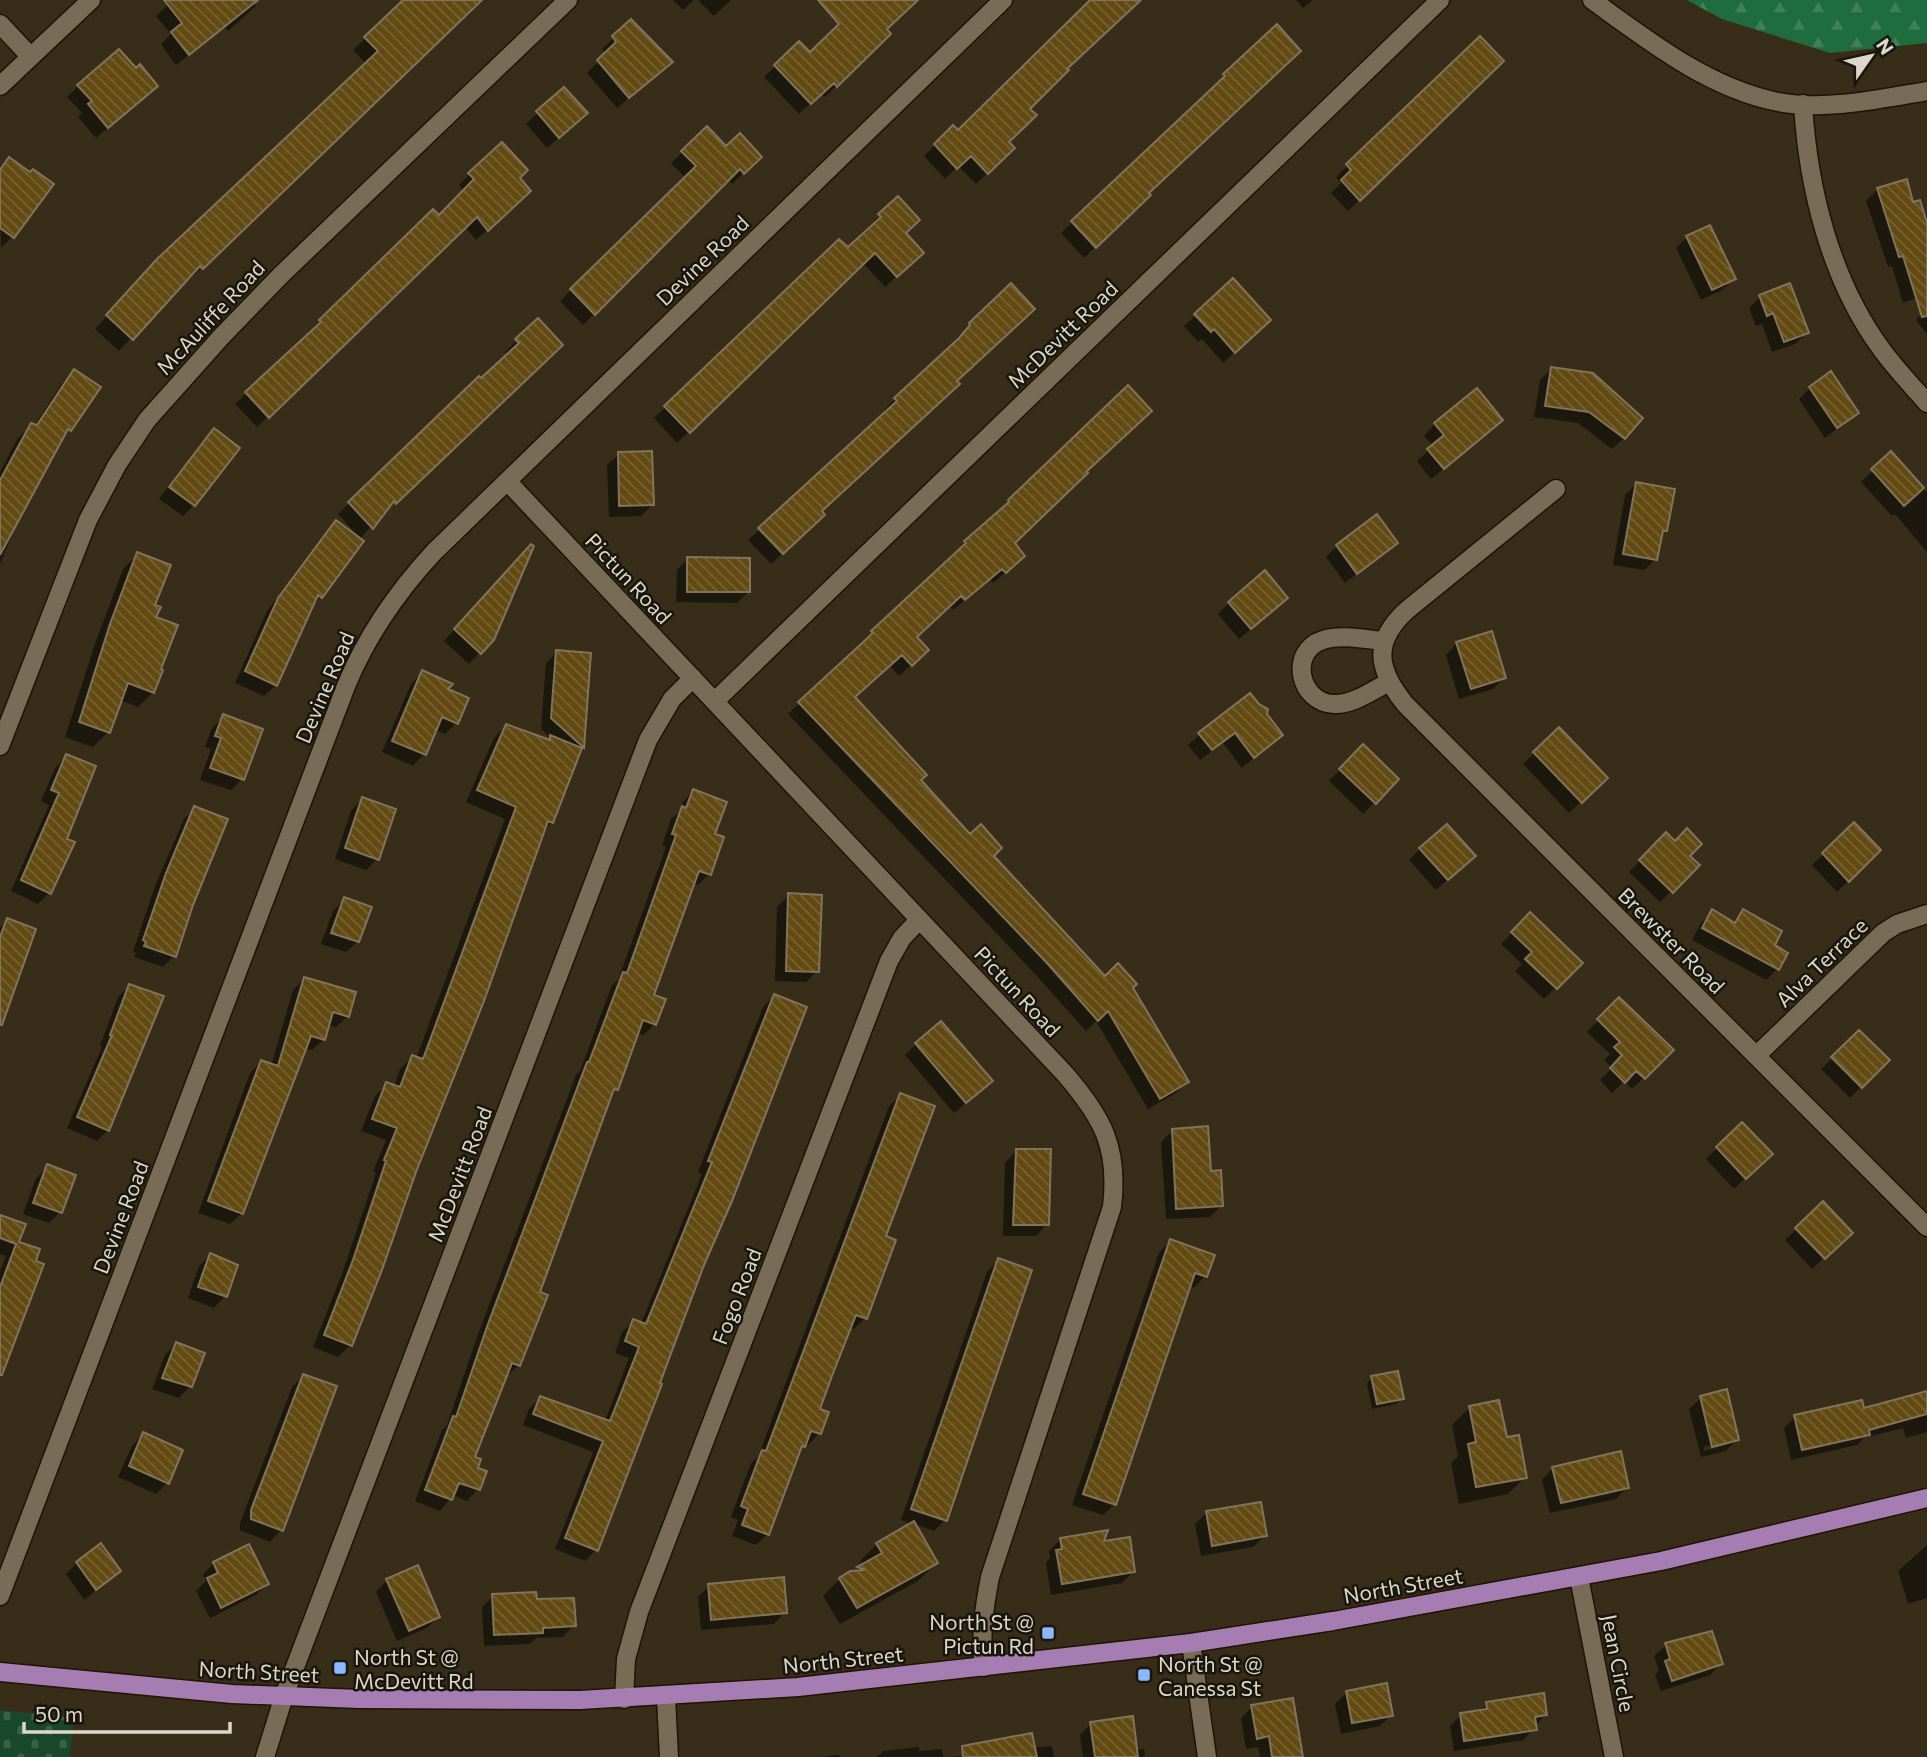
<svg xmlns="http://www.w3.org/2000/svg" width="1927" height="1757" font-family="Commissioner,sans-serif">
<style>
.forest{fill:url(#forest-firs)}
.cemetery{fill:url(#cemetery-stones)}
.shadow{fill:#0007;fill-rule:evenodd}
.building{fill:url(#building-back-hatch);stroke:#7f745d;stroke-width:2}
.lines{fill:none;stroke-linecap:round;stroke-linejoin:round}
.minor-casing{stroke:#1e1503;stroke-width:21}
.major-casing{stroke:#1e1503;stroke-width:21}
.minor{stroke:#786c56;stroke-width:18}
.major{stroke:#a67db3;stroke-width:18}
.poi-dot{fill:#8cb9fc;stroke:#1a160d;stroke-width:2.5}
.labels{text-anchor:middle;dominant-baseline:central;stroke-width:5;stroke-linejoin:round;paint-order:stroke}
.street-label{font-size:21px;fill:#ddd7cb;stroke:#1a160d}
.poi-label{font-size:21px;fill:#ddd7cb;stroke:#1a160d;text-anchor:start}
</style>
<defs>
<pattern id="forest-firs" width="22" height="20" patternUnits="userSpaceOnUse" patternTransform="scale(1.75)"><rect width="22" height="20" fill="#1f6c3f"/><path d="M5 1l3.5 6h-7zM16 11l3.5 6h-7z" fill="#3f8059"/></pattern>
<pattern id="cemetery-stones" width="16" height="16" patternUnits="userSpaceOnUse" patternTransform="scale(1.75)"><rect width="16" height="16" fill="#19472b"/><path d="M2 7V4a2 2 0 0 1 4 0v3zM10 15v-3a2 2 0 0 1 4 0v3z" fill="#3a6148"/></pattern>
<pattern id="building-back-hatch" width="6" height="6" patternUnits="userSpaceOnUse" patternTransform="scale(1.75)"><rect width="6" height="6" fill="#624a12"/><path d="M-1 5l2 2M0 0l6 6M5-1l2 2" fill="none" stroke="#786333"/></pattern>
</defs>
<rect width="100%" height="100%" fill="#372d19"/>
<!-- forest -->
<path class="forest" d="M1687 0H1927V43L1830 53 1722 19Z"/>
<!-- cemetery -->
<path class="cemetery" d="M0 1710 74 1718 70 1757H0Z"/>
<!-- shadow -->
<path class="shadow" d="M173 0H251L256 6 228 31 225 27 176 65 161 44 171 34 156 16Z
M406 0H478L189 280 187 278 119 351 95 329 145 274 366 64 353 50Z
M673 0H694L683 10Z
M698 0H731L714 16Z
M867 0H908L885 30 889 34 825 97 821 93 799 114 764 77 799 44 809 55Z
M1092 0H1136L1027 109 1007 142 1013 148 976 184 958 166 945 179 924 156 953 127 958 132Z
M1296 0H1313L1303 8Z
M1277 27 1147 194 1149 195 1084 258 1061 233Z
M614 38 659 73 617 108 587 73 606 54 602 49Z
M1480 38 1502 61 1348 211 1331 193 1341 183 1336 177Z
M78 86 145 97 96 138 78 117 82 113 67 97Z
M564 89 574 124 547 148 526 124Z
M707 129 726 149 760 157 732 184 728 179 583 325 560 301 686 178 671 163Z
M9 159 30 174 52 185 12 237 1 248 0 169Z
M470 174 518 178V202L476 240 465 227 257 427 235 404 311 333 309 332 433 211 439 217 464 191 459 185Z
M1878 189 1912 204 1927 229V294L1903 303 1892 266 1888 267 1866 201Z
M898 198 910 264 885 287 863 263 677 443 654 418 839 241 847 250 870 229 868 227Z
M1687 237 1734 279 1722 290 1701 300 1676 248Z
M1233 281 1257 331 1223 363 1202 339 1198 342 1184 326Z
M1011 285 955 382 820 512 811 526 771 564 748 540 887 413 884 410Z
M1760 297 1807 333 1795 344 1772 352 1762 324 1756 326 1749 308Z
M1927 309V334L1916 320Z
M538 320 550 356 383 513 359 540 361 542 306 616 276 685 264 696 235 683 267 611 325 534 336 522 360 538 338 514 479 379 481 380 508 355 505 352Z
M1551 369 1624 438 1612 449 1578 423 1534 417 1540 380Z
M74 371 98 388 70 430 60 439 9 534 12 535 0 564V472L18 438 32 425 34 426 61 385Z
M1810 388 1857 413 1825 438 1799 399Z
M1501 420 1431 479 1417 461 1433 446 1424 436 1435 424Z
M214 430 194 505 183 516 159 499 202 442Z
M1891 453 1927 492V552L1895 514 1892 516 1861 482Z
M619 454 652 505 641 516 609 517 607 465Z
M1084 472 1013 543 1012 567 993 583 990 579 953 610 949 606 915 637 927 650 899 676 889 665 853 698 919 780 1105 978 1131 988 1187 1082 1176 1093 1148 1109 1096 1021 1086 1031 1036 975 788 714 1009 501Z
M1636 484 1666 530 1660 536 1656 559 1644 570 1613 565 1625 495Z
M1396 543 1345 583 1326 557 1337 546Z
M138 554 153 606V692L138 707 120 700 108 732 93 747 65 737 96 641 123 569Z
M520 557 480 652 469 664 444 641Z
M688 559 748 592 737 603 676 602 677 570Z
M1229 603 1275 609 1239 639 1218 614Z
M1457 643 1504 678 1493 689 1459 699 1446 655Z
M557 652 589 654 583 747 579 750 552 822 542 833 350 1345 338 1357 313 1347 342 1274 376 1173 373 1172 386 1140 361 1131 375 1096 387 1084 394 1086 400 1069 412 1057 416 1059 505 819 466 802 494 738 506 726 546 741 550 737 541 729 546 663Z
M423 672 445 690 456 723 445 734 435 730 424 754 413 766 382 752 411 684Z
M1265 715 1281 735 1242 768 1223 743 1200 760 1188 745 1200 734Z
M223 717 242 779 231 790 200 780 211 749 205 747 212 728Z
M1559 729 1605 778 1569 813 1523 764Z
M1363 746 1397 779 1363 814 1329 781Z
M66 756 65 840 49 893 38 904 11 891 49 805 41 801 55 768Z
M693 791 713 835 709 874 698 885 693 883 652 996 655 1024 643 1035 637 1033 616 1089 610 1095 538 1293 519 1365 507 1376 505 1375 473 1458 476 1469 485 1472 478 1489 467 1501 453 1495 440 1511 415 1501 442 1430 447 1425 477 1337 576 1075 580 1071 612 985 618 980 666 847 662 845 671 819 679 812 682 803Z
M362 799 377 859 366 870 335 859 351 811Z
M195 808 174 956 163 967 134 957 136 953 133 952 155 886 184 819Z
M1854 824 1879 850 1837 892 1812 865Z
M1666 834 1698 865 1660 902 1629 872Z
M1420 849 1462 867 1436 890 1409 860Z
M789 895 817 971 806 982 775 981 777 907Z
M345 899 358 941 346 952 321 944 333 911Z
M1743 911 1772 946 1786 953 1777 969 1766 980 1692 940 1701 923 1712 912 1732 923Z
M1530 914 1580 963 1544 999 1515 971 1522 964 1501 944Z
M8 920 0 1023V928Z
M304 979 348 1016 336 1027 328 1025 324 1039 312 1050 304 1048 242 1213 230 1224 198 1213 250 1073 261 1062 271 1066 293 990Z
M129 986 108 1130 97 1141 67 1128 102 1047 100 1046 118 997Z
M774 996 703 1264 596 1550 585 1561 555 1549 593 1452 523 1425 529 1409 540 1398 605 1421 629 1358 615 1353 622 1332 634 1321 641 1324 702 1174 698 1172 763 1007Z
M1619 999 1672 1050 1632 1089 1624 1081 1612 1093 1600 1080 1612 1068 1604 1060 1610 1054 1587 1032Z
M1859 1032 1887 1060 1850 1098 1821 1069Z
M916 1044 979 1092 954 1113 905 1055Z
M901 1095 883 1237 865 1318 854 1329 849 1327 817 1410 819 1433 808 1445 804 1443 798 1451 767 1534 756 1545 732 1536 738 1520 731 1517 751 1463 758 1457 889 1106Z
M1742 1124 1770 1154 1734 1189 1706 1159Z
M1173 1130 1209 1172 1222 1205 1210 1217 1166 1219 1161 1142Z
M1016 1151 1047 1224 1036 1236H1003L1005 1163Z
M48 1166 60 1212 49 1223 23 1214 36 1178Z
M1823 1204 1850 1233 1812 1269 1785 1240Z
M0 1217 17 1243 0 1373V1271L6 1256 0 1254Z
M1170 1241 1212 1256 1205 1276 1194 1288 1189 1286 1115 1504 1103 1515 1072 1505 1159 1253Z
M210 1255 225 1296 214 1308 188 1298 199 1266Z
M999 1260 945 1520 934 1531 914 1524 936 1563 918 1581 840 1624 823 1596 840 1579 863 1566 860 1561 877 1544 912 1524 901 1520 987 1272Z
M176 1344 190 1386 179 1398 152 1389 165 1355Z
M303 1376 334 1387 281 1530 270 1542 240 1530V1523L292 1387Z
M1372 1378 1402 1398 1396 1404 1372 1409 1367 1383Z
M1927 1392V1432L1906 1438 1903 1428 1864 1438 1857 1445 1791 1460 1784 1428 1795 1417 1863 1410Z
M1701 1398 1737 1439 1726 1451 1701 1457 1689 1409ZM1726 1441V1445L1704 1451 1703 1447Z
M1470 1407 1505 1439 1525 1477 1508 1494 1459 1504 1451 1463 1458 1456 1452 1425Z
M143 1434 167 1483 156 1494 118 1477 132 1446Z
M1553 1468 1627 1488 1616 1499 1550 1513 1542 1480Z
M1207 1513 1265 1536 1253 1547 1201 1556 1195 1524Z
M1061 1539 1101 1543 1134 1571 1122 1583 1051 1595 1046 1563 1050 1558 1049 1551Z
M1927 1545V1598L1908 1604 1898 1571Z
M77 1563 119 1571 84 1600 66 1574Z
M214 1563 267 1584 256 1595 210 1618 196 1591 206 1581 203 1574Z
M387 1580 438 1617 427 1628 397 1641 376 1592Z
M709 1586 785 1612 774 1624 701 1630 698 1597Z
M493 1596 535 1601 574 1625 563 1637 536 1638 530 1644 484 1646 482 1607Z
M1666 1645 1721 1664 1710 1675 1661 1691 1655 1674 1659 1670 1654 1656Z
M1347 1692 1391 1715 1380 1726 1341 1734 1335 1704Z
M1487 1704 1545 1715 1524 1740 1454 1751 1450 1726 1461 1715 1479 1712Z
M1252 1707 1301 1757H1260L1258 1747 1246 1749 1241 1718Z
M1091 1723 1135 1750 1144 1749 1145 1757H1083L1080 1735Z
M1052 1746 1054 1757H953L1033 1748Z
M919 1747V1751L942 1749 943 1757H877L883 1751Z
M839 1755 840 1757H818Z"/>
<!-- building -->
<path class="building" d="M164 0H258L189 55 171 32 182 23Z
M403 0H482L203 269 200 266 133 340 106 315 157 259 378 51 364 37Z
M818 0H918L887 29 891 34 837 87 834 83 811 104 774 65 799 41 810 52 839 24Z
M1090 0H1141L1067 69 1069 70 1030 109 1037 115 1009 142 1015 148 988 174 971 156 957 169 934 144 953 125 958 130Z
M631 19 673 62 629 98 597 60 616 42 612 36Z
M1277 24 1301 51 1149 193 1151 195 1096 248 1071 221 1225 76 1223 74Z
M1480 36 1504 61 1360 201 1341 180 1351 170 1346 164Z
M119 49 136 68 140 64 158 86 108 128 88 104 92 101 77 85Z
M564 87 588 113 559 138 536 111Z
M707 126 726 146 740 133 762 157 744 174 740 169 595 315 570 289 696 166 681 151Z
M502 142 528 170 520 178 531 191 488 231 477 217 269 418 245 392 321 322 319 320 433 209 439 215 474 179 468 173Z
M9 157 30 172 33 169 54 184 14 238 0 228V170Z
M1907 179 1913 202 1920 200 1927 223V316L1922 317 1903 256 1899 257 1877 188Z
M898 196 920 220 906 233 924 253 897 277 875 253 690 433 664 406 839 239 848 247 881 217 878 214Z
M1710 225 1736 279 1712 290 1686 236Z
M1233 278 1271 320 1235 353 1214 329 1211 332 1194 314Z
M1011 283 1035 309 957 381 960 384 822 511 825 515 783 554 758 528 897 401 894 398 959 338 970 325 969 323Z
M1790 283 1809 333 1784 342 1773 313 1767 316 1759 295Z
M538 318 563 345 396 504 394 501 373 529 348 502 479 376 481 378 519 343 515 339Z
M1551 367 1593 373 1643 418 1625 439 1589 412 1545 406Z
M74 369 101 387 71 431 68 429 0 555V480L31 423 37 425Z
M1831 371 1859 413 1837 428 1809 387Z
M1128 385 1152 411 1086 472 1088 473 1015 543 1025 556 1006 573 1002 569 965 600 961 596 917 637 929 650 912 666 902 655 855 697 927 775 921 780 970 834 981 824 1002 848 994 856 1105 976 1118 963 1137 984 1133 988 1189 1082 1160 1099 1108 1011 1098 1021 1047 963 798 702 873 633 871 631 966 543 964 541 1009 502 1008 500Z
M1477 388 1503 420 1444 469 1427 449 1444 435 1434 423Z
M214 428 240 448 195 506 169 487Z
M652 451 654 505 619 506 618 452Z
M1891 451 1924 488 1904 506 1871 469Z
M1636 482 1675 489 1667 531H1663L1657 560 1623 554Z
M1377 514 1398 543 1357 574 1336 545Z
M336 520 364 541 322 598 318 595 277 686 245 671 278 598Z
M531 544 534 546 494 640 481 654 454 629Z
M137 552 171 565 155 605 161 607 156 617 178 625 161 669 163 670 154 693 128 683 110 733 79 722 110 624Z
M687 557 750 558V592H687Z
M1265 570 1288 598 1251 629 1228 602Z
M1492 631 1506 678 1471 689 1456 642Z
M556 650 591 653 584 748 551 718Z
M422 670 453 684 448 689 469 698 458 724 442 717 426 755 392 741Z
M1250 693 1259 704 1268 709 1267 714 1283 735 1254 758 1235 733 1212 750 1198 733Z
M223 714 263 729 244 780 210 768 221 738 215 736Z
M506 724 550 740V735L582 748 553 823 548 821 484 1001 416 1172 382 1270 352 1346 324 1335 353 1260 386 1161 384 1160 397 1128 372 1119 386 1082 400 1087 412 1055 423 1059 516 807 477 790Z
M1559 727 1608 778 1582 803 1533 752Z
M1363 744 1399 779 1376 804 1339 769Z
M66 754 96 766 67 839 75 842 51 894 21 880 59 793 51 790Z
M693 789 727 802 715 834 724 837 711 875 699 871 654 995 666 999 656 1025 643 1020 618 1090 614 1089 540 1292 548 1295 520 1366 512 1363 475 1457 481 1459 478 1468 487 1471 480 1490 459 1483 452 1500 425 1490 453 1416 456 1417 488 1324 587 1062H589L623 972 627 973 676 835 672 834 682 806 686 808Z
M362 797 396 809 379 860 345 848Z
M194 806 228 819 193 905 176 957 144 946 146 942 143 940 166 873Z
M1854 822 1881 850 1849 882 1822 853Z
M1447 824 1476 856 1448 880 1419 848Z
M1687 828 1702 844 1690 856 1700 865 1673 893 1639 860 1666 832 1675 841Z
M788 893 822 895 819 972 786 971Z
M344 897 372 907 359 942 331 933Z
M1712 909 1735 923 1743 909 1782 931 1775 945 1788 953 1779 970 1702 928Z
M1530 912 1583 963 1557 989 1525 959 1532 952 1511 932Z
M7 918 36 929 2 1025H0V937Z
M304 977 356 992 349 1017 333 1012 325 1040 311 1036 243 1214 208 1201 261 1060 278 1066Z
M129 984 164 996 109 1131 77 1117 112 1035H110Z
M774 994 807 1007 732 1201 704 1265 660 1383 662 1384 598 1551 565 1538 603 1441 533 1414 540 1396 610 1421 639 1347 625 1341 633 1319 646 1324 712 1162 708 1161Z
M1619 997 1674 1050 1645 1079 1636 1071 1625 1083 1610 1068 1622 1055 1614 1047 1620 1042 1597 1019Z
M941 1021 993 1081 966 1103 915 1043Z
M1859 1030 1890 1060 1862 1088 1831 1057Z
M900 1093 935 1106 886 1236 896 1240 867 1319 856 1315 832 1376 820 1409 829 1412 821 1434 811 1431 805 1447 802 1446 769 1535 742 1525 748 1509 741 1506 762 1450 766 1451Z
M1742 1122 1773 1154 1746 1179 1716 1147Z
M1208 1126 1211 1171 1221 1170 1223 1206 1176 1209 1172 1129Z
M1016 1149H1051L1049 1225H1013Z
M47 1164 76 1175 62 1213 33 1203Z
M1823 1201 1853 1233 1825 1259 1795 1228Z
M0 1215 26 1224 19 1242 40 1249 36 1261 44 1264 2 1375H0V1287L16 1244 0 1238Z
M1170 1239 1215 1255 1207 1277 1195 1273 1116 1505 1083 1494Z
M210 1253 238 1265 227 1297 198 1287Z
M998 1258 1032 1270 947 1521 911 1509Z
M176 1342 205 1353 192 1387 162 1378Z
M1398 1371 1404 1399 1377 1404 1371 1376Z
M303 1374 337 1386 283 1531 251 1519V1510Z
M1727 1389 1739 1440 1712 1447 1700 1396Z
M1927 1391V1414L1869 1430 1870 1435 1802 1450 1794 1415 1862 1400 1864 1408Z
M1499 1400 1507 1437 1519 1435 1527 1478 1476 1487 1468 1444 1476 1442 1469 1406Z
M143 1432 183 1450 169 1484 129 1466Z
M1621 1451 1629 1488 1561 1503 1552 1467Z
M1261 1502 1267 1536 1212 1546 1206 1511Z
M914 1521 938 1563 857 1608 839 1578 850 1571 865 1570 857 1567 882 1553 876 1543Z
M1108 1530 1104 1541 1130 1537 1135 1572 1062 1584 1056 1550 1062 1549 1060 1538Z
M101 1543 121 1571 96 1590 76 1562Z
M249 1544 269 1584 221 1608 207 1578 218 1573 213 1562Z
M418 1565 440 1617 409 1631 386 1579Z
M784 1577 787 1613 711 1620 708 1584Z
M536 1592 537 1599 574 1598 576 1626 543 1628V1633L494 1635 492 1594Z
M1712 1631 1723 1664 1672 1681 1665 1661 1670 1659 1665 1643Z
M1387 1683 1393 1716 1352 1723 1346 1691Z
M1544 1693 1547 1715 1535 1717 1537 1730 1464 1741 1460 1713 1487 1709 1486 1702Z
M1293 1698 1303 1757H1272L1269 1736 1257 1739 1251 1705Z
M1133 1716 1138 1757H1095L1090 1722Z
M1032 1733 1037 1757H963L962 1746Z"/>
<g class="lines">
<defs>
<path id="minor" d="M1592 0C1649 41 1708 88 1778 102 1825 111 1880 99 1927 91
M0 24 30 56
M0 86 91 0
M1803 104C1808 189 1831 281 1882 350 1896 369 1912 386 1927 403
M507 481 1065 1074C1103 1118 1119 1148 1112 1207L990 1577C984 1608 980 1636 984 1667
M1556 489 1407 610C1372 642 1377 669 1405 704L1927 1227
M1383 641C1364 639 1341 634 1323 640 1288 651 1299 703 1334 704 1353 705 1373 690 1389 682
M715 701 1440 0
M0 746 88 520 117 465 147 420 221 337 282 274 568 0
M1756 1056 1883 933 1897 924 1927 914
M1579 1577 1614 1757
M0 1596 346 686C367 635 397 592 434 552L1003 0
M1191 1643 1207 1757
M666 1697 669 1757
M624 1699 626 1659 639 1612 889 961 902 938 919 920
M265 1757 284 1696 648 740 672 699 693 678"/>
<path id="major" d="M0 1672 232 1694 359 1699 580 1700 798 1687 1191 1643 1333 1621 1661 1561 1927 1498"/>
</defs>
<!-- minor casing -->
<use href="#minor" class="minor-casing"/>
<!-- major casing -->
<use href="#major" class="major-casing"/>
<!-- minor -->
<use href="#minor" class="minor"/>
<!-- major -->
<use href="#major" class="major"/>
</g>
<!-- markers -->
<g class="poi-dot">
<rect x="1041" y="1626" width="14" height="14" rx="3.5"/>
<rect x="333" y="1661" width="14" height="14" rx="3.5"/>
<rect x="1137" y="1668" width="14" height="14" rx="3.5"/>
</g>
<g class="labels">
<!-- street labels -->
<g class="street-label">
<text transform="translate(702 260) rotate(-44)">Devine Road</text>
<text transform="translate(210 317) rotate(-47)">McAuliffe Road</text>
<text transform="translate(1062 334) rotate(-44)">McDevitt Road</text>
<text transform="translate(629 578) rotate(47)">Pictun Road</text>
<text transform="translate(324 687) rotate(-67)">Devine Road</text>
<text transform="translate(1672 940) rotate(45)">Brewster Road</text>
<text transform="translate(1821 962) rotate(-44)">Alva Terrace</text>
<text transform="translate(1018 991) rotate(47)">Pictun Road</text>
<text transform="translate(459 1174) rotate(-69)">McDevitt Road</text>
<text transform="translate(120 1217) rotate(-69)">Devine Road</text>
<text transform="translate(736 1296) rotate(-69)">Fogo Road</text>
<text transform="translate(1403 1585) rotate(-10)">North Street</text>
<text transform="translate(843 1659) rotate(-6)">North Street</text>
<text transform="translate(1619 1663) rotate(79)">Jean Circle</text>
<text transform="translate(259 1671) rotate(3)">North Street</text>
</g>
<!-- poi labels -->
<g class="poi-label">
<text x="1034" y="1621" text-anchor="end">North St @<tspan x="1034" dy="24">Pictun Rd</tspan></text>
<text x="354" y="1656">North St @<tspan x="354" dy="24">McDevitt Rd</tspan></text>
<text x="1158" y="1663">North St @<tspan x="1158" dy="24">Canessa St</tspan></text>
</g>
</g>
<!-- north arrow -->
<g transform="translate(1871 56) rotate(56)" stroke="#1a160d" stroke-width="5" paint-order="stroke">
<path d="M0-5L12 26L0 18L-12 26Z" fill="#ddd7cb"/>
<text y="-10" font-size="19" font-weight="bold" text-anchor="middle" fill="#ddd7cb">N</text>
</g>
<!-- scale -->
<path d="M24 1722v10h206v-10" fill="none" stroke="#ddd7cb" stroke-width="3.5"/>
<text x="35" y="1722" font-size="21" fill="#ddd7cb" stroke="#1a160d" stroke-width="5" paint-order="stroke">50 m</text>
</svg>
